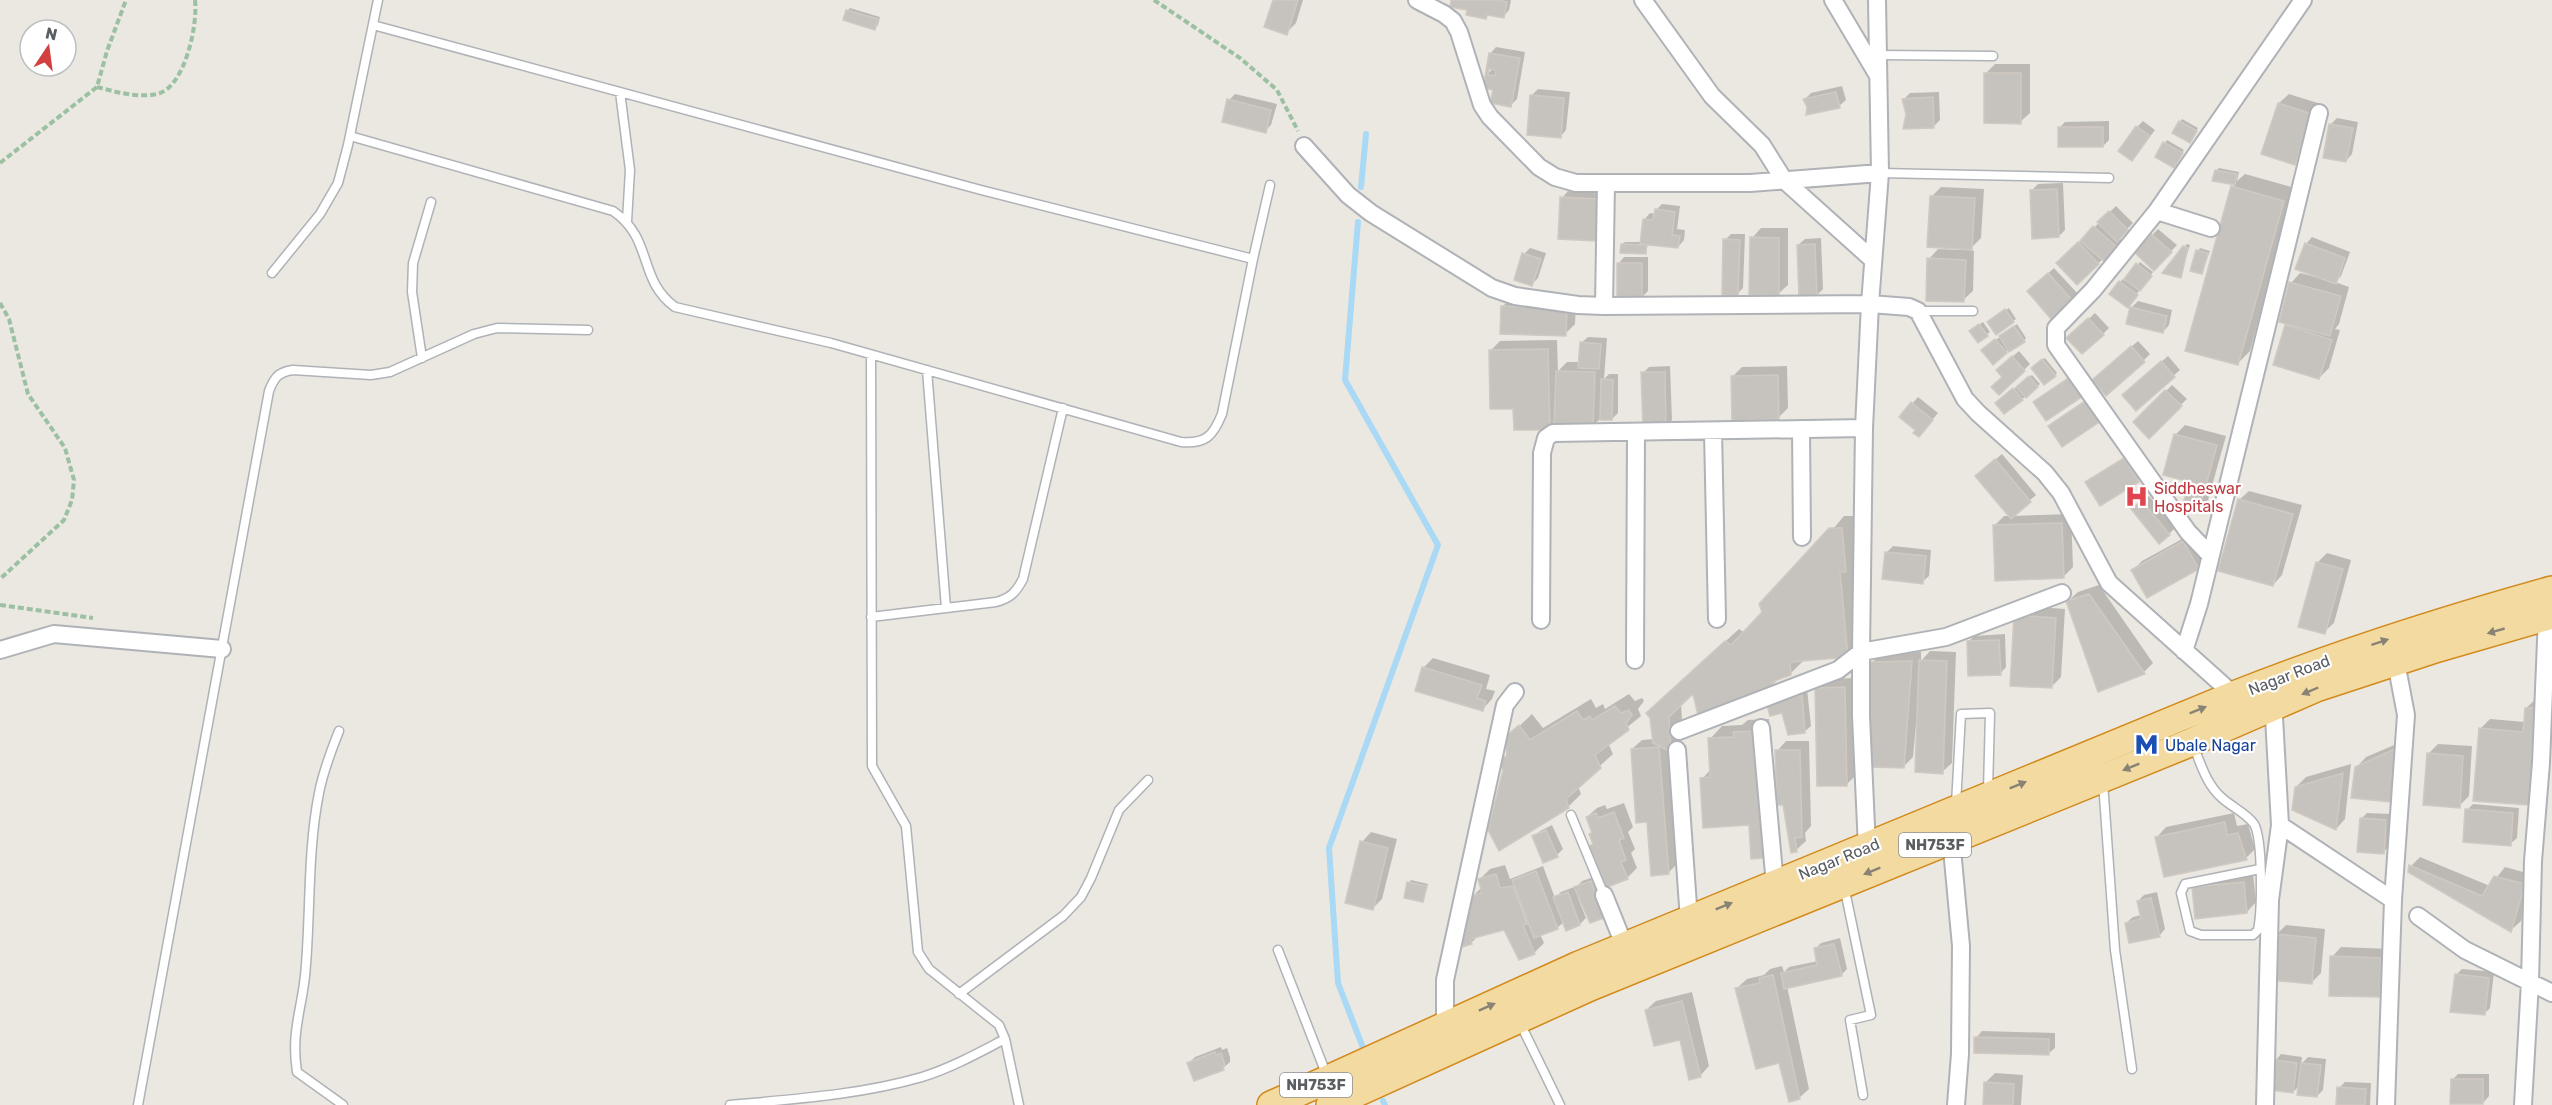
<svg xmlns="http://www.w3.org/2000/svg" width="2552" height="1105" font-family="Rubik,sans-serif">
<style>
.shadow{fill:#0003}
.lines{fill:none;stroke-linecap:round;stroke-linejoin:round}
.stream{stroke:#a9d9f4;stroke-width:6}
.building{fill:#c6c3be;stroke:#cfc9c1;stroke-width:1.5;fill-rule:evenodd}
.service-casing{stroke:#afb2b6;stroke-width:11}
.minor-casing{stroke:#afb2b6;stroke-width:20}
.trunk-casing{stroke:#d28a1b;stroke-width:30}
.path{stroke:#9bc0a2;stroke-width:4;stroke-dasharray:6 3;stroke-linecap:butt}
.service{stroke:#fff;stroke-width:8}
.minor{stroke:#fff;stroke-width:16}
.trunk{stroke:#f2daa1;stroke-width:27}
.oneway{fill:#888374}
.labels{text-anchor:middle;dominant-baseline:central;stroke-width:4.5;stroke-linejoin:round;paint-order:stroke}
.shield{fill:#fff;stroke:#8c8e90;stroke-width:1.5}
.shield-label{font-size:15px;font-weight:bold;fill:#5a5e61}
.health-label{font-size:16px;fill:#be3a42;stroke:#fff;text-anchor:start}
.street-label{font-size:16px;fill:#5a5e61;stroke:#fff}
.transit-label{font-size:16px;fill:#164399;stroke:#fff;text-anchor:start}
</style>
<rect width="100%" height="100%" fill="#ebe8e2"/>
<!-- shadow -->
<path class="shadow" d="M1274 0H1303L1296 23 1286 33Z
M1452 0H1511L1509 10 1503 17 1489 14 1485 18Z
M850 8 880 17 878 25 875 28 847 11Z
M1496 47 1525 52 1517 99 1511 105 1494 89 1486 75 1494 68 1490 54Z
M1995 64H2030V113L2020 122 1986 73Z
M1842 86 1846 100 1839 106H1808L1805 99 1811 93Z
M1538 89 1570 92 1566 130 1560 137 1532 95Z
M1939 92 1940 120 1934 126 1908 114 1904 99 1910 93Z
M1235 94 1277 104 1271 125 1265 131 1229 100Z
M2289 94 2321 104 2305 154 2295 163 2263 153 2279 103Z
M2337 118 2358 122 2352 154 2346 161 2331 124Z
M2182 119 2198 128 2192 139 2180 122Z
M2109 121V140L2103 146 2059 128 2065 122Z
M2143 121 2155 130 2138 153 2137 127Z
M2167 140 2184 150 2176 163 2157 156Z
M2219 168 2239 172 2237 181 2245 174 2295 188 2250 351 2237 364 2232 187 2235 184 2216 171Z
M2063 183 2065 230 2059 236 2032 190 2038 184Z
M1941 187 1984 189 1981 238 1969 250 1974 251 1973 291 1963 300 1929 259 1938 249 1962 250 1932 196Z
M1568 191 1604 194 1601 233 1595 239 1562 198Z
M1662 204 1680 206 1677 229 1685 230 1684 240 1678 247 1648 243 1646 253 1622 244 1625 242H1641L1644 220 1650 213 1656 214V210Z
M2116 206 2133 223 2119 237 2123 242 2111 255 2103 259 2077 283 2058 263Z
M1761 228H1788V285L1778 294 1752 238Z
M2158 229 2177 245 2154 269 2136 252Z
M1731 234H1745L1743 288 1737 294 1725 240Z
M2312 237 2350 252 2341 276 2335 282 2349 287 2339 324 2335 329 2340 330 2329 368 2319 378 2286 326 2289 323 2291 283 2300 273 2316 277 2317 275 2306 244Z
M1821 238 1823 289 1817 295 1798 245 1805 239Z
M2187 244 2190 245 2180 276 2184 247Z
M1530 248 1546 253 1538 278 1532 284 1524 254Z
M2200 248 2210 251 2202 272 2198 251Z
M1624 257H1648V291L1642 297 1618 264Z
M2140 262 2153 272 2130 303 2120 282 2123 279 2124 281Z
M2054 268 2077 293 2071 299 2035 285Z
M1512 297 1576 299 1575 324 1565 334 1503 306Z
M2138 301 2172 310 2169 325 2163 332 2132 307Z
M2009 308 2016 319 2013 321 1992 320Z
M2095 313 2109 328 2103 334 2075 332Z
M1983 322 1990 332 1978 341 1974 329Z
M2017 324 2026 338 2024 341 2006 352 1983 350Z
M1588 337 1607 338 1604 379 1609 374H1618V413L1612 419H1600L1592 427 1556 421 1549 428 1515 407 1490 351 1500 341 1557 340 1558 371 1567 362H1580L1581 343Z
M2138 341 2150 354 2144 360 2100 374Z
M2019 351 2030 364 2024 370 2004 377V364Z
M2168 356 2180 370 2136 409 2130 389Z
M2045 358 2057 373 2055 375 2035 365Z
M1670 366 1672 420 1666 426 1643 373 1649 367Z
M1787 366 1788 408 1778 418 1732 377 1742 367Z
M2080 370 2091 387 2035 402 2041 396Z
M2032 375 2040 384 2026 396 2022 399 2000 400Z
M2172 385 2187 399 2149 436 2135 422Z
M2093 395 2106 414 2050 426 2056 420Z
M1918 397 1938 413 1925 429 1918 430 1901 416Z
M2185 425 2226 436 2208 500 2198 510 2191 481 2165 474 2176 434Z
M2131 453 2145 475 2101 504 2087 482Z
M2002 454 2036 495 2012 516 2071 514 2073 567 2063 577 1994 526 2004 516H2011L1983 470Z
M2249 491 2302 505 2282 575 2273 585 2239 500Z
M2149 496 2175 528 2169 534 2139 503Z
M1844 516H1854L1858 557 1853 563 1860 643 1848 656 1804 660 1790 674 1780 678 1773 684 1694 691 1681 703 1683 738 1671 751 1678 863 1668 873 1648 820 1632 749 1642 740 1654 739 1661 700 1739 629 1745 633Z
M2193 533 2207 558 2198 568 2132 571 2142 561Z
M1893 546 1931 550 1929 576 1922 582 1887 552Z
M2327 553 2351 560 2334 623 2324 632 2317 563Z
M2099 585 2153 663 2144 672 2099 690 2068 601 2078 592Z
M2025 606 2065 609 2061 677 2051 687 2011 684Z
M2005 634 2006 667 2000 674 1968 642 1974 636Z
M1930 651 1956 652 1952 763 1942 772 1918 725H1916L1913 757 1904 766 1872 663 1881 653 1921 652V661Z
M1433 658 1490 675 1486 689 1495 691 1492 699 1483 709 1423 668Z
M1854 678 1856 775 1846 785 1816 689 1826 679Z
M1807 689 1811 726 1804 732 1783 711 1769 706Z
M1629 694 1635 701 1642 698 1644 701 1638 709 1641 716 1608 743 1613 754 1578 786 1581 794 1568 807 1505 770 1500 761 1508 753 1507 738 1532 714 1543 728 1591 699 1596 708 1603 704 1605 709Z
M2536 699 2538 794 2528 803 2480 729 2490 719 2525 722 2526 708Z
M1769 719 1776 844 1763 857 1751 824 1702 779 1711 769 1710 739 1722 726 1742 725 1748 720Z
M2406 740 2400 791 2391 801 2357 767 2366 757Z
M1786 741H1809L1811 826 1805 833 1806 841 1796 850 1777 751Z
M2438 744 2472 746 2469 796 2459 806 2428 754Z
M2351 764 2345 819 2336 829 2296 787 2306 777Z
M1624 803 1633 827 1628 832 1635 849 1631 853 1637 868 1627 878 1590 846 1594 843 1593 832 1587 817 1597 808 1605 805 1607 809Z
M2473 804 2519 808 2517 838 2510 844 2467 810Z
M2234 813 2237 826 2248 824 2255 849 2246 858 2157 837 2166 827Z
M2367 813 2392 814 2390 846 2383 852 2361 819Z
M1552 825 1563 849 1557 855 1534 837 1540 831Z
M1371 832 1397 839 1382 899 1372 909 1362 842Z
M2420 857 2490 886 2505 867 2534 875 2521 921 2511 930 2411 866Z
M1505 865 1510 879 1543 866 1555 898 1561 892 1574 887 1575 889 1582 881 1597 876 1610 910 1603 916 1591 921 1580 897 1578 898 1586 918 1580 924 1564 922 1557 928 1540 934 1544 943 1535 952 1520 958 1505 928 1478 936 1471 943 1463 945 1472 897 1482 887 1480 879 1490 869Z
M2253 873 2256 902 2247 912 2194 888 2203 878Z
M1411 880 1428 884 1423 900 1409 883Z
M2157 892 2165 929 2159 936 2126 923 2133 917 2141 915 2138 901 2144 895Z
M2286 925 2325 929 2321 973 2311 983 2276 935Z
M1840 938 1847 969 1841 975 1787 986 1809 1089 1799 1098 1737 988 1747 979 1764 975 1770 969 1782 966 1784 972 1789 967 1818 961 1815 949 1821 943Z
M2341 947 2390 949 2389 986 2379 996 2332 957Z
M2462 969 2494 972 2490 1008 2484 1014 2456 975Z
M1692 992 1709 1066 1700 1076 1681 1039 1646 1010 1656 1001Z
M1982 1031 2055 1033V1048L2048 1054 1976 1038Z
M1221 1047 1222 1050 1227 1048 1230 1057V1062L1223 1068 1189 1063 1195 1057Z
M2281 1054 2302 1057 2301 1064 2308 1057 2326 1059 2323 1090 2317 1096 2300 1085 2293 1092 2275 1061Z
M1995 1073 2023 1075 2021 1105H1984L1985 1083Z
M2458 1074H2489V1096L2483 1103 2452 1080Z
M2345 1082 2371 1083 2370 1105H2338L2339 1088Z"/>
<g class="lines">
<!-- stream -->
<path class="stream" d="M1361 187 1366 134
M1358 222 1345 380 1438 545 1329 848 1338 983 1365 1053
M1383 1101 1385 1105"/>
</g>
<!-- building -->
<path class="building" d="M1273 0H1298L1287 35 1264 27Z
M1451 0H1497L1507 2 1504 18 1487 15 1486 19 1466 15 1467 10 1450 7Z
M846 10 878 19 875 30 843 20Z
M1489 53 1520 58 1511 107 1490 103 1493 90 1483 88ZM1489 69 1496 70 1495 76 1488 75Z
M1984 73H2021V124L1984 123Z
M1836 92 1840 108 1806 115 1807 107 1803 99Z
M1530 95 1564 98 1561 138 1527 135Z
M1933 97 1934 128 1903 129 1906 114 1902 99Z
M1227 99 1271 110 1266 133 1222 122Z
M2278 103 2312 114 2295 165 2261 154Z
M2179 121 2197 131 2190 143 2172 133Z
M2329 124 2353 128 2346 162 2323 158Z
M2136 126 2150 136 2132 161 2118 151Z
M2058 127H2103V147H2058Z
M2163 142 2183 153 2174 168 2155 157Z
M2215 170 2237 174 2235 185 2212 181Z
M2231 186 2284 201 2238 365 2185 351Z
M2057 189 2059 237 2032 239 2030 190Z
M1930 196 1975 198 1972 250 1927 247Z
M1560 197 1598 199 1596 241 1558 239Z
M1655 209 1675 212 1672 235 1680 236 1678 248 1640 244 1643 219 1653 220Z
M2109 211 2128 230 2117 242 2097 222Z
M2093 226 2118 248 2106 263 2080 241Z
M2151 234 2172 252 2154 271 2134 252Z
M1750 237 1779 238V296L1749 295Z
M1723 239 1740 240 1738 296 1722 295Z
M2078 242 2099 264 2077 285 2056 263Z
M2305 243 2345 258 2336 284 2295 269Z
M1621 244 1646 245V254L1620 253Z
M1815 244 1817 297H1799L1797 245Z
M2183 246 2188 248 2181 278 2162 273Z
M2196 250 2208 253 2202 274 2190 271Z
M1522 253 1541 259 1532 286 1514 280Z
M1927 258 1966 260 1964 302 1926 301Z
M1617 263H1642V299H1617Z
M2136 263 2152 276 2140 291 2124 279Z
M2048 273 2072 300 2051 319 2027 291Z
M2119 281 2138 295 2128 308 2109 294Z
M2289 282 2341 296 2330 336 2279 322Z
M1501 306 1567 308 1566 336 1500 334Z
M2130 307 2167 316 2163 333 2126 324Z
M2005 309 2014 322 1996 335 1987 322Z
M2088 318 2104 335 2082 354 2066 338Z
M1979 324 1988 336 1978 343 1969 331Z
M2285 325 2332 340 2319 379 2273 365Z
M2014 326 2025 342 2009 352 1999 336Z
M1995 339 2007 353 1993 365 1981 350Z
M1580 342 1601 344 1599 369 1578 368Z
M2131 346 2145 362 2106 396 2092 380Z
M1548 349 1550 430H1514L1513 409H1490L1489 350Z
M2012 356 2025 371 1999 395 1991 387 2002 377 1996 370Z
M2042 359 2056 376 2044 385 2031 368Z
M2161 361 2175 377 2136 411 2122 395Z
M1556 371 1595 372 1593 428 1554 427Z
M1641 372H1665L1666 427 1643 428Z
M1778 375 1779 419 1732 421 1731 376Z
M2073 375 2086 394 2046 421 2033 402Z
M2029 376 2038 387 2026 398 2016 387Z
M1601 379 1613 380 1612 420H1600Z
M2013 388 2023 400 2004 414 1995 403Z
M2165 390 2182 406 2149 439 2133 422Z
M2087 400 2101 421 2062 447 2048 426Z
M1911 402 1933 420 1919 437 1913 433 1915 430 1899 417Z
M2174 434 2217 445 2199 511 2182 507 2189 482 2163 475Z
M2124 458 2139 482 2100 506 2085 482Z
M1995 459 2031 502 2011 519 1975 476Z
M2238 499 2293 514 2273 586 2218 571Z
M2142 501 2170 535 2159 544 2131 509Z
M2062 523 2064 578 1995 581 1993 525Z
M1829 528H1842L1846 572H1840L1848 657 1790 662 1791 675 1772 682 1774 686 1698 715 1693 694 1669 717 1671 752 1653 743 1650 718 1646 713 1725 641 1731 645 1762 612 1759 604Z
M2183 541 2199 569 2147 598 2131 570Z
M1885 552 1926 556 1923 584 1882 579Z
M2316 562 2343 569 2325 634 2298 627Z
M2089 594 2145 674 2098 692 2066 601Z
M2014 615 2056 618 2052 688 2010 686Z
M1999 640 2001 675 1968 676 1967 641Z
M1919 660 1947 661 1943 774 1915 772Z
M1912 661 1904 768 1870 767V662Z
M1422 667 1482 685 1477 698 1486 701 1483 711 1415 691Z
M1845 687 1847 786H1817L1815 688Z
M1802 694 1805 733 1788 735 1782 713 1770 716 1767 705Z
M1615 706 1621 713 1629 710 1632 715 1626 723 1629 730 1595 755 1601 768 1566 799 1569 808 1499 851 1488 830 1503 770 1498 761 1507 756 1505 737 1519 725 1530 740 1577 711 1583 720 1590 716 1592 720Z
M2525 708H2535L2529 805 2473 801 2479 728 2523 732Z
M1756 731 1764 858 1751 859 1749 825 1703 828 1700 778 1710 777 1708 738 1734 737 1733 732Z
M1659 747 1669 874 1651 876 1647 822 1636 823 1631 749Z
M2397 748 2391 802 2351 798 2355 767Z
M1775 750H1800L1802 837 1795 838 1797 852 1791 853 1783 805H1777Z
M2427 753 2463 756 2460 808 2423 805Z
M2343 773 2336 830 2292 810 2295 787Z
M2465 809 2513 813 2511 846 2463 842Z
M1614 812 1624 838 1619 840 1626 860 1621 862 1628 879 1605 888 1589 846 1593 844 1589 834 1592 833 1586 817 1596 813 1598 818Z
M2360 818 2386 820 2384 854 2357 852Z
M2225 822 2227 835 2238 833 2247 860 2164 877 2155 837Z
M1546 830 1558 857 1543 863 1532 836Z
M1360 841 1388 848 1373 910 1345 903Z
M2409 865 2482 896 2494 876 2525 884 2511 932 2408 872Z
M1536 871 1558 929 1534 938 1512 880Z
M1496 874 1500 888 1513 886 1527 924 1523 925 1535 954 1519 960 1504 930 1470 939 1472 944 1462 947 1460 938 1471 896 1482 893 1478 879Z
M1591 881 1604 918 1590 923 1574 887Z
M1407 882 1427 886 1423 902 1404 898Z
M2244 882 2247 913 2195 919 2192 887Z
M1568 892 1580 925 1566 931 1553 897Z
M2151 898 2160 937 2129 943 2125 923 2141 919 2137 901Z
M2275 934 2316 938 2312 984 2270 980Z
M1834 944 1842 976 1784 989 1781 973 1817 965 1814 948Z
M2330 956 2381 958 2380 997 2329 996Z
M2455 974 2489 978 2485 1015 2450 1012Z
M1773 975 1800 1099 1789 1102 1779 1063 1756 1069 1735 988 1760 983 1759 978Z
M1682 1001 1701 1077 1689 1080 1680 1040 1654 1046 1645 1010Z
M1974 1037 2049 1039V1055L1974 1053Z
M1215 1052 1216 1055 1221 1053 1225 1065 1223 1066 1224 1070 1194 1081 1187 1063Z
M2274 1060 2297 1063 2293 1093 2270 1090Z
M2301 1063 2321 1065 2317 1097 2297 1095Z
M2451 1079H2483V1104H2450Z
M1984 1082 2014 1084 2013 1105H1983Z
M2337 1087 2366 1089 2365 1105H2336Z"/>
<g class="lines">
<defs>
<path id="service" d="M373 25 981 190 1253 259
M1879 55 1993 56
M620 92 630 170 627 221
M350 136 613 211C654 239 637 279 675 307L831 343 1181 442C1206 444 1213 436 1222 414L1253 259 1270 185
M1880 173 2109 178
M272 273 320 214 338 183 348 145 378 0
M1918 311H1973
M871 355 872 766 906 826 918 952 929 969 999 1025 1005 1039 1019 1105
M422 358 412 292 413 263 431 202
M927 370 946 608
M871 617 996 602C1011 598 1016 592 1023 579L1063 408
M339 731C331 751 323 772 319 793 307 853 311 916 305 976 301 1012 291 1033 297 1072L343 1105
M2193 745C2201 764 2206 784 2222 798 2232 807 2246 813 2254 824 2263 839 2262 911 2258 930L2253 935H2201L2190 931 2181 893 2185 884 2260 869
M2103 782 2115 950 2132 1069
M1956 804 1961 714 1990 713 1988 791
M1571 815 1604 895
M1844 886 1871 1015 1850 1020 1863 1095
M1278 950 1327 1076
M959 994 1063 916 1081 897 1091 878 1119 810 1148 780
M1520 1023 1560 1105
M138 1105 269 391C274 378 278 372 293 370L371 375 390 372 474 334 497 328 588 330
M730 1105C794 1099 860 1095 922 1077 951 1068 978 1053 1005 1039"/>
<path id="minor" d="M1417 0 1444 14 1453 21 1459 32 1482 105 1490 117 1539 167 1555 177 1576 183H1750L1880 173
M1643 0 1712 96 1762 145 1784 180 1873 260
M1833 0 1877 74
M1304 146 1348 195 1371 213 1492 288 1515 296 1578 305 1604 306 1870 304 1909 307 1918 311 1965 399 1978 413 2045 473 2061 493 2109 583 2234 695
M2157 211 2211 228
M1604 306 1606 183
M1801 429 1802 537
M1713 431 1717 619
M2210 555 2188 532 2056 345V328L2093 290 2157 211 2303 0
M1541 620 1542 453 1546 438 1553 433 1864 428
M0 650 54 634 222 649
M2184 651 2199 604 2319 113
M1635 660 1636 432
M1761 728 1775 885
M1679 731 1838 670 1861 652 1946 637 2062 593
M1677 750 1689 920
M2280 825 2393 900
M1951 838 1961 946 1960 1054 1956 1105
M1867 848 1861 716V652L1864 428 1870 304 1880 173 1877 0
M1604 895 1625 947
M2418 916 2465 950 2552 993
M1442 1027 1445 1015V980L1505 705 1515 692
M2265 1105 2270 900 2280 825 2273 699
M2386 1105 2393 900 2406 715 2396 662
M2523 1105 2530 982 2533 861 2541 763 2547 616"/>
<path id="trunk" d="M1271 1105 1579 965 2234 695C2338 654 2444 620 2552 590
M1330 1105 1590 987 2192 742 2316 688 2438 648 2552 615"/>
</defs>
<!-- service casing -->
<use href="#service" class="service-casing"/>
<!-- minor casing -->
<use href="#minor" class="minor-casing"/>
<!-- trunk casing -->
<use href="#trunk" class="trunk-casing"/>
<!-- path -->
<path class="path" d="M1154 0 1240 58 1277 90 1298 131
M97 87C116 92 137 98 157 94 185 88 198 24 195 0
M0 163 97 87 107 51 126 0
M0 303 9 319 28 394 65 448 74 480 72 500 64 520 0 579
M0 605 93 618"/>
<!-- service -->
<use href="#service" class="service"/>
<!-- minor -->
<use href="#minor" class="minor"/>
<!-- trunk -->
<use href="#trunk" class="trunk"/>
</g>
<!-- one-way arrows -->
<defs><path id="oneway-solid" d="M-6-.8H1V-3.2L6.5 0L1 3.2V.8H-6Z" transform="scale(1.5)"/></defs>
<g class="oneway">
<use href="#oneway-solid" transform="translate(2496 631) rotate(164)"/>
<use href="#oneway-solid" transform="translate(2380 642) rotate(-18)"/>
<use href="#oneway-solid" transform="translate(2310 691) rotate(157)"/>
<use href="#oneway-solid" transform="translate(2198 710) rotate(-22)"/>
<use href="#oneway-solid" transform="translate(2131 767) rotate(158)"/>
<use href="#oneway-solid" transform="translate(2018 785) rotate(-22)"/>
<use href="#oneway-solid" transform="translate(1872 871) rotate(158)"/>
<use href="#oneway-solid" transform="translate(1724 906) rotate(-22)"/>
<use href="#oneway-solid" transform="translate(1487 1007) rotate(-24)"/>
</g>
<!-- icons -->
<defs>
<symbol id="hospital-bare" viewBox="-9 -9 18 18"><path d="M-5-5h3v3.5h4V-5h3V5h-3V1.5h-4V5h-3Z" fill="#e0444e" stroke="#fff" stroke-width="2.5" paint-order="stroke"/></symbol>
<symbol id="metro-bare" viewBox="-9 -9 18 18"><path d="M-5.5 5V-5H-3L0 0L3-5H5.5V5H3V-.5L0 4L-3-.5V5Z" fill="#1a4fb4" stroke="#fff" stroke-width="2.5" paint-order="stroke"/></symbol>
</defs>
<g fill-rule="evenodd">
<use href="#hospital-bare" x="2120" y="480" width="33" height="33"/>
<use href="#metro-bare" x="2130" y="728" width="33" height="33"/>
</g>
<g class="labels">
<!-- shield labels -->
<g class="shield">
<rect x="1899" y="833" width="72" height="24" rx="4.5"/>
<rect x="1280" y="1073" width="72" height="24" rx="4.5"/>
</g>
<g class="shield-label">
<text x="1935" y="845">NH753F</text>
<text x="1316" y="1085">NH753F</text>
</g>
<!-- health labels -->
<g class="health-label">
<text x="2154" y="488">Siddheswar<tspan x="2154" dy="18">Hospitals</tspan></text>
</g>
<!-- street labels -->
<g class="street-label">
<text transform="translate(2289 675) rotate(-21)">Nagar Road</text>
<text transform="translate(1839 859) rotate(-22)">Nagar Road</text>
</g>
<!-- transit labels -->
<g class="transit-label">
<text x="2165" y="745">Ubale Nagar</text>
</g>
</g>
<!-- north arrow -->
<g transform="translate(48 48) rotate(13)"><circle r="28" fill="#ffffff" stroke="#bdbfc0" stroke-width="1.5"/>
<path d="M0-4.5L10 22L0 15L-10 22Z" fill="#d34040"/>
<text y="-9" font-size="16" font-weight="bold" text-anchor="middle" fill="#5a5e61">N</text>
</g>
</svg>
